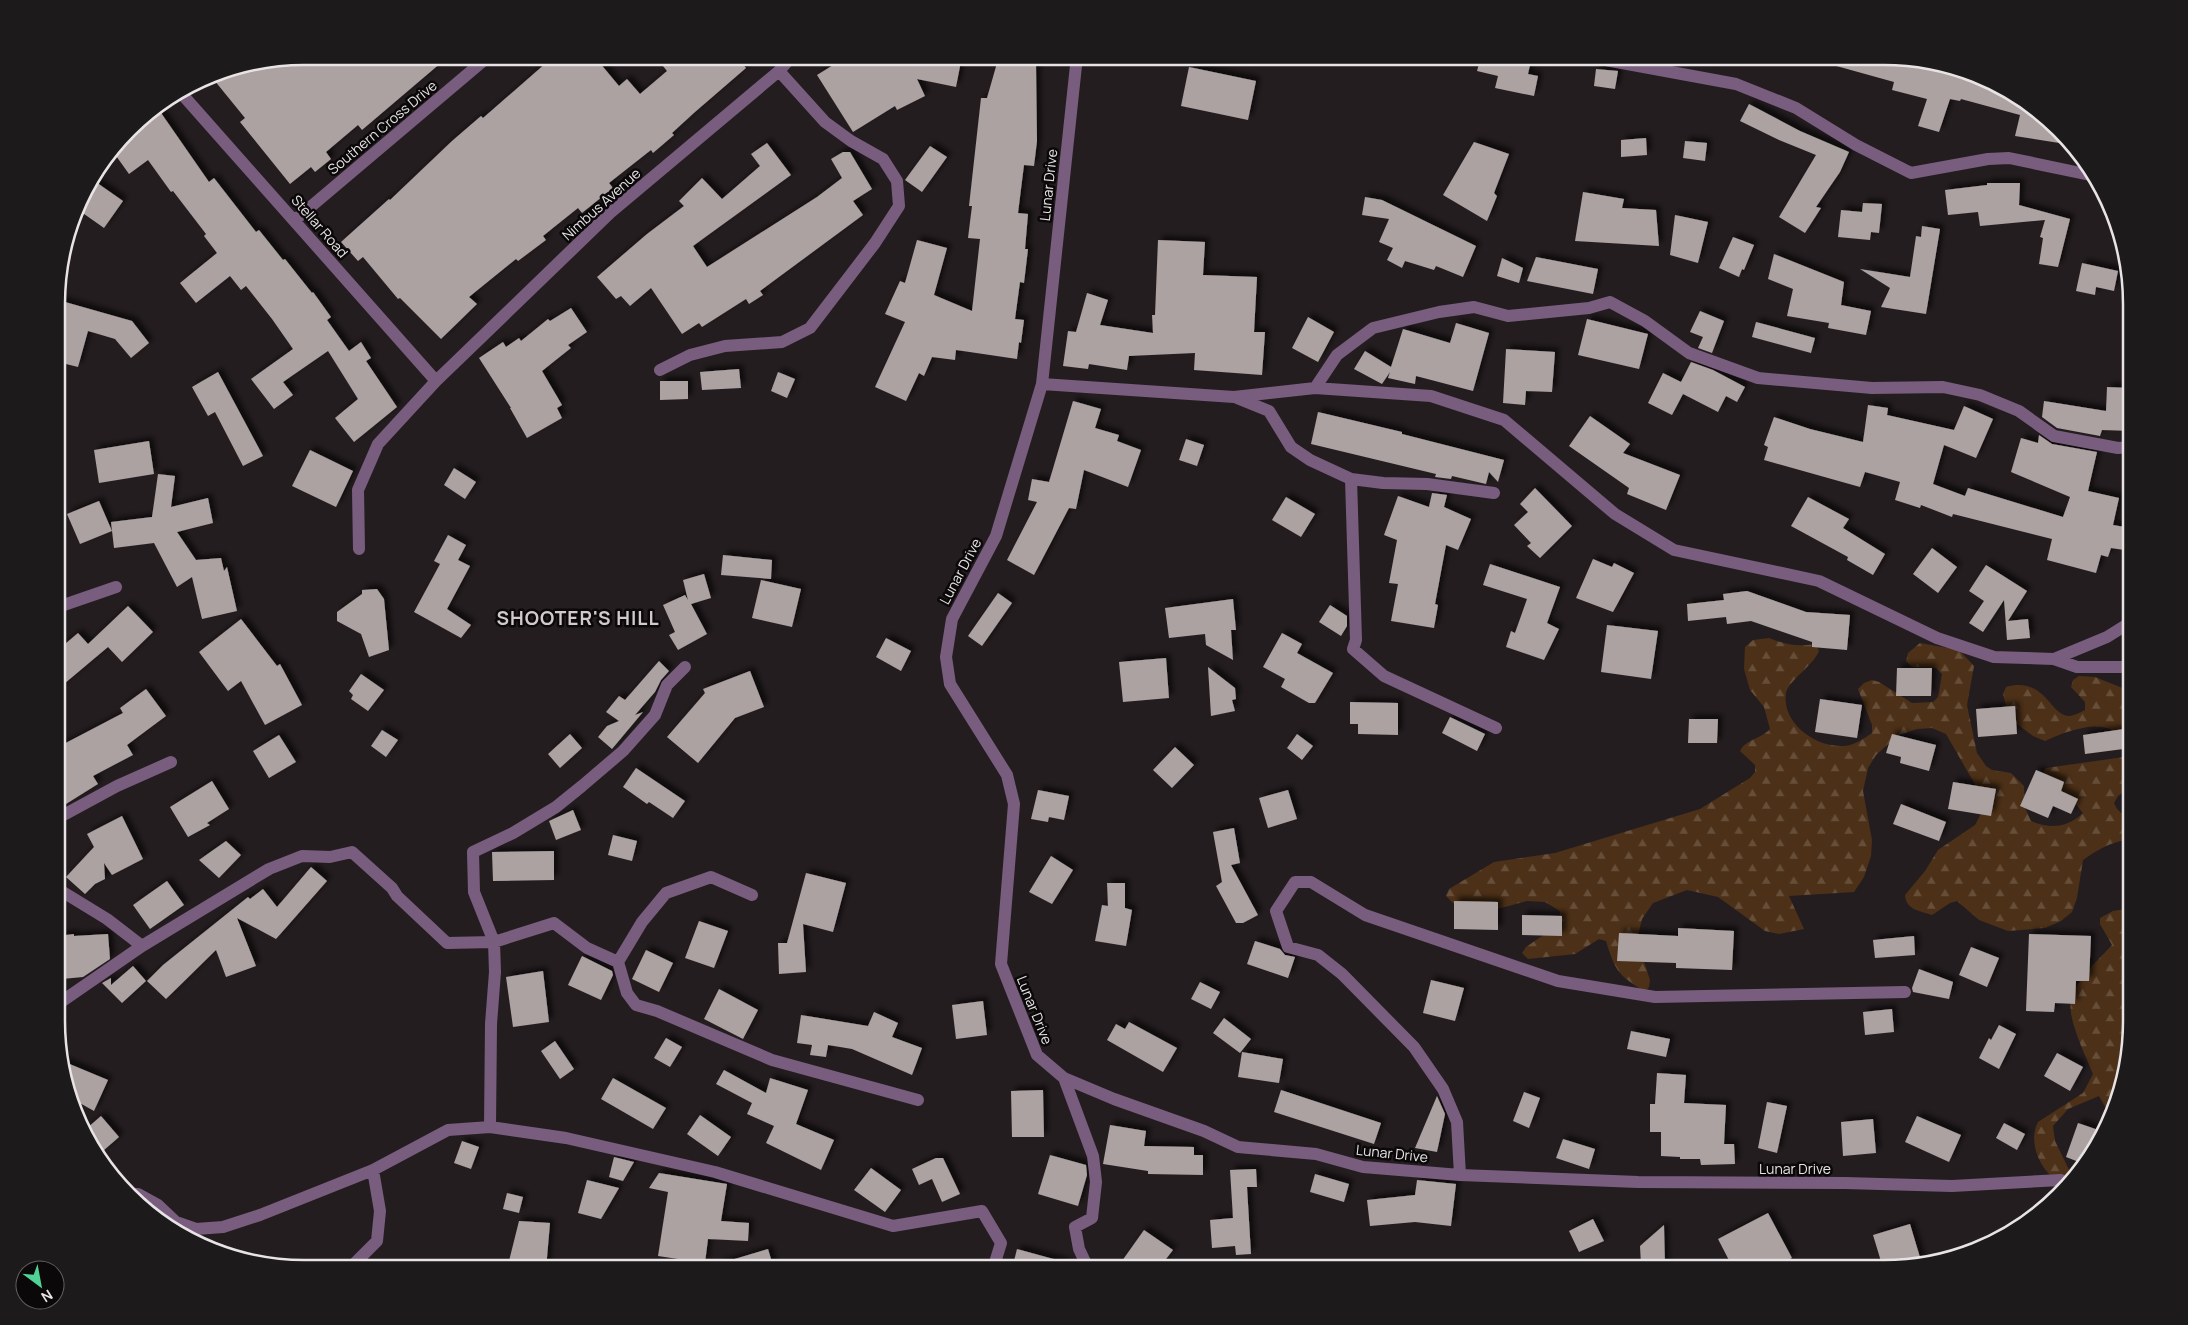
<svg xmlns="http://www.w3.org/2000/svg" width="2188" height="1325" font-family="Manrope,sans-serif">
<style>
.forest{fill:url(#forest-firs)}
.building{fill:#aba2a1;filter:url(#shadow)}
.lines{fill:none;stroke-linecap:round;stroke-linejoin:round}
.street{stroke:#795d7e;stroke-width:12}
.labels{text-anchor:middle;dominant-baseline:central;stroke-width:5;stroke-linejoin:round;paint-order:stroke}
.street-label{font-size:14px;fill:#e8e4e5;stroke:#0b0809}
.district-label{font-size:19px;font-weight:bold;letter-spacing:1px;fill:#d2c9cc;stroke:#0b0809}
.rim{fill:none;stroke:#e8e4e5;stroke-width:2.5}
</style>
<defs>
<pattern id="forest-firs" width="22" height="20" patternUnits="userSpaceOnUse" patternTransform="scale(1.25)"><rect width="22" height="20" fill="#4c3017"/><path d="M5 1l3.5 6h-7zM16 11l3.5 6h-7z" fill="#664e39"/></pattern>
<filter id="shadow"><feDropShadow dx="4.5" dy="-4.5" stdDeviation="2.5" flood-color="#0009"/></filter>
</defs>
<rect width="100%" height="100%" fill="#241d20"/>
<!-- forest -->
<path class="forest" d="M1769 638C1786 645 1798 647 1816 644L1819 651C1813 666 1789 680 1786 693 1781 723 1816 748 1844 746 1855 745 1863 739 1872 733V725L1858 689 1864 683 1872 680 1879 682 1912 703 1933 702 1938 697 1942 674 1936 668 1912 667 1906 661 1908 653 1920 643 1959 650 1974 666 1967 705 1977 753 1986 766 1992 770 2011 773 2024 786 2025 808 2031 821C2051 829 2067 828 2083 813L2074 802 2044 780 2042 774 2046 768 2131 756V787L2118 796 2114 803 2117 809 2131 822V840C2116 839 2095 851 2083 860L2077 898 2072 912 2061 921 2045 928 2008 931 1979 920 1957 901 1950 903 1932 915C1920 911 1906 910 1905 895L1925 871 1938 850 1975 825 1984 808V800L1946 734 1932 728 1917 729 1897 736 1876 755 1868 768 1863 791 1872 840 1871 856 1864 877 1854 892 1789 896 1804 929 1779 934 1765 931 1718 897 1687 890 1653 903 1642 919 1637 940 1650 980 1649 987 1645 992C1618 974 1616 973 1606 941L1599 939 1575 954 1528 959 1522 953 1526 947 1561 923 1560 911 1545 902 1527 901 1479 914 1461 911 1446 896 1449 889 1494 862 1555 853 1700 809 1750 778 1755 772V765L1740 751C1746 739 1761 739 1770 729L1764 707 1750 690 1744 669 1745 647 1753 640Z
M2079 676 2095 677 2125 689 2131 688V738C2121 736 2112 728 2102 727 2086 724 2059 734 2045 741L2033 736 2009 718 2003 694 2006 687C2046 676 2050 717 2070 716 2075 715 2081 712 2085 710V702L2071 687 2073 680Z
M2131 908C2131 977 2140 1053 2111 1117L2099 1096 2068 1109 2053 1126 2055 1141 2073 1178 2062 1184C2041 1173 2027 1143 2038 1122L2083 1093 2093 1074C2086 1056 2067 1019 2071 1000 2075 981 2099 959 2112 945L2100 924V918L2113 911Z"/>
<!-- building -->
<path class="building" d="M304 56H449L362 130 358 125 326 152 331 159 315 172 311 167 290 184 240 122 245 118 210 75Z
M554 56H594L619 86 627 79 640 94 667 71 655 56H736L746 68 695 112 672 133 674 135 653 153 651 150 609 183 613 188 582 213 578 208 543 236 546 240 518 261 516 259 469 297 477 304 441 339 400 298 398 299 363 257 358 261 341 242 389 199 390 200 452 141 481 116 483 118Z
M848 56H962L956 87 917 79 925 96 897 110 895 106 853 132 817 75Z
M999 56H1008L1036 64 1037 141 1034 166 1024 165 1018 213 1028 214 1025 249H1028L1024 283 1020 282 1015 319 1024 320 1021 343 1019 342 1017 359 956 350 955 360 932 357 924 376 919 373 906 401 875 387 905 322 885 314 900 281 905 283 917 240 947 248 934 295 972 311 980 239 968 238 972 206H969L981 98H987Z
M1481 56H1532L1528 74 1538 76 1534 96 1495 88 1498 76 1477 71Z
M1822 56H1884L1948 65 1966 72V76L2008 90 2059 129 2072 145 2015 136 2020 115 1961 99 1960 101 1950 99 1939 132 1918 126 1927 99 1892 90 1894 82 1822 62Z
M1189 67 1256 81 1248 120 1181 106Z
M1596 69 1618 71 1615 89 1594 86Z
M1749 104 1800 131 1849 152 1840 172 1816 207 1821 208 1805 233 1779 217 1816 155 1779 140 1740 121Z
M159 110 209 182 214 178 256 232 259 230 283 260 285 259 312 293 313 292 331 317 327 320 349 351 361 342 371 358 366 361 397 407 354 442 335 418 358 399 328 351 283 382 293 395 274 409 251 379 293 349 272 319 246 286 241 290 230 276 196 303 180 283 217 253 204 236 206 234 173 191 171 192 148 160 129 174 114 153 129 133Z
M1646 138 1647 155 1621 157V140Z
M1685 141 1707 143 1705 161 1683 158Z
M1474 142 1509 154 1494 193 1497 196 1487 221 1443 195Z
M767 143 791 175 693 246 707 267 817 197 842 178 831 159 843 152H850L872 189 853 201 863 215 760 291 763 295 749 304 746 299 702 327 699 323 682 334 651 288 630 306 621 296 616 299 597 277 647 234 684 206 679 201 702 178 722 199 760 166 751 154Z
M930 146 947 157 922 192 905 180Z
M93 180 123 201 104 228 77 209 82 194Z
M1987 183H2020L2019 205 2070 219 2058 267 2039 264 2043 238 2040 237 2045 220 1980 226 1978 212 1948 215 1945 190 1987 185Z
M1583 192 1624 199 1622 208 1656 210 1659 246 1575 241Z
M1365 197 1382 200 1476 246 1463 277 1436 266 1434 270 1405 261 1402 268 1387 260 1393 248 1379 242 1389 219 1362 215Z
M1863 203 1882 204 1879 233 1871 232 1870 240 1838 237 1841 210 1862 212Z
M1675 215 1708 222 1698 263 1670 255Z
M1922 226 1940 229 1926 314 1881 307 1890 288 1860 269 1910 277 1916 236 1921 237Z
M1733 237 1754 245 1744 270 1742 269 1739 277 1719 268Z
M1158 240 1205 242 1203 275 1257 277 1254 332H1265L1262 375 1194 370 1195 353 1129 356 1127 370 1089 364 1088 369 1063 366 1068 331 1076 332 1087 293 1108 300 1100 325 1153 333 1152 315H1155Z
M1774 254 1844 282 1841 305 1871 311 1866 335 1828 328 1829 323 1787 316 1793 289 1768 279Z
M1536 257 1598 269 1593 294 1527 281Z
M1502 258 1523 268 1519 283 1497 276Z
M2082 263 2118 271 2114 291 2096 287 2095 295 2076 291Z
M58 300 132 321 149 343 131 358 115 339 88 331 78 367 58 362V347L63 331 58 329Z
M571 308 587 332 568 345 571 348 542 371 562 405 557 408 562 418 527 438 510 408H511L479 358 503 342 506 347 519 338 521 341 548 319 550 321Z
M1700 311 1724 321 1712 353 1698 348 1703 337 1690 332Z
M1308 317 1334 332 1318 362 1292 348Z
M1587 319 1648 334 1639 369 1578 355Z
M1756 322 1815 338 1811 353 1752 337Z
M1456 323 1489 333 1473 391 1416 376 1415 384 1388 378 1390 372 1382 384 1354 369 1365 351 1391 367 1403 329 1450 343Z
M1506 349 1555 352 1552 392 1526 391 1525 405 1503 403Z
M1691 362 1713 370 1745 387 1737 402 1726 396 1718 412 1683 394 1672 415 1648 403 1663 373 1681 382Z
M739 369 741 388 702 390 700 372Z
M218 372 263 456 243 466 215 412 208 416 192 387Z
M778 372 795 379 787 398 771 391Z
M660 381H688V399L660 400Z
M2107 387 2131 388V431L2102 430 2100 436 2057 428 2042 417 2044 401 2106 411Z
M1073 401 1101 409 1095 428 1119 435 1117 441 1141 450 1128 487 1084 470 1076 509 1069 508 1034 575 1007 560 1037 502 1028 500 1032 479 1049 482Z
M1868 405 1888 408 1887 415 1954 430 1964 406 1993 419 1976 458 1944 445 1933 484 1965 496 1968 488 2063 517 2070 497 2011 472 2021 438 2038 443 2039 435 2052 444 2097 452 2088 491 2119 498 2113 525 2131 528V551L2111 548 2108 557 2101 555 2096 573 2047 560 2052 539 1953 514 1952 517 1921 505 1920 508 1895 500 1900 482 1865 472 1860 487 1764 460 1768 447 1764 445 1774 417 1810 429 1863 442Z
M1318 412 1402 432V434L1504 460 1498 482 1489 472 1486 484 1452 476 1451 479 1435 477 1436 474 1311 444Z
M1590 416 1630 444 1623 453 1680 475 1666 510 1627 494 1629 488 1569 446Z
M1186 439 1204 445 1197 466 1179 460Z
M149 441 154 474 99 483 94 450Z
M310 450 353 471 336 507 292 486Z
M454 468 476 482 465 499 444 485Z
M158 474 175 476 171 507 208 498 213 523 177 532 196 560 221 558 224 571 227 567 237 611 202 619 192 577 177 587 154 543 114 548 111 522 152 517Z
M1535 488 1572 526 1540 558 1527 546 1531 543 1514 525 1528 512 1520 504Z
M1432 493 1447 495 1444 507 1471 519 1458 550 1446 545 1435 604 1438 605 1434 628 1391 621 1398 584 1389 583 1397 540 1384 535 1398 496 1429 507Z
M1286 497 1315 514 1301 537 1272 520Z
M1808 497 1849 519 1843 528 1885 554 1873 575 1847 560 1848 557 1791 526Z
M99 501 112 531 80 544 67 514Z
M448 535 466 545 458 560 470 566 447 609 471 625 461 638 414 612 440 564 434 561Z
M1932 548 1957 567 1938 593 1913 574Z
M723 555 772 560 771 579 721 575Z
M1593 559 1612 567 1614 563 1634 573 1613 612 1576 598Z
M1490 564 1560 587 1547 623 1559 629 1544 660 1506 647 1511 631 1515 633 1527 599 1483 585Z
M1986 565 2027 591 2008 621 2028 619 2030 638 2007 640 2004 600 1983 632 1969 623 1984 601 1969 591Z
M704 574 711 598 691 604 707 634 678 650 669 635 675 632 663 605 685 595 688 600 683 580Z
M761 580 801 589 792 627 752 618Z
M377 589 384 599 389 650 369 657 361 634 337 621V612L362 594V590Z
M1747 591 1806 612 1850 615 1847 650 1812 647V642L1751 621 1727 624 1726 617 1688 621 1687 604 1724 600 1723 594Z
M998 593 1012 603 982 646 968 636Z
M1233 599 1236 630H1231L1233 660 1206 645 1205 634 1169 638 1165 608Z
M1330 605 1347 616V626L1341 636 1319 622Z
M128 606 153 632 122 662 108 647 58 689V650L78 633 88 644Z
M241 619 277 666 280 664 302 705 265 725 241 681 228 691 199 652Z
M1607 625 1658 631 1651 679 1601 672Z
M1282 633 1302 644 1297 653 1333 673 1315 703H1309L1281 687 1285 679 1263 667Z
M886 638 911 651 901 671 876 657Z
M1166 658 1169 698 1123 702 1119 662Z
M659 661 669 671 661 680 655 692 635 715 643 712 612 749 598 737 607 726 619 721 606 712 619 696 625 700Z
M1208 667 1235 688 1236 699 1232 700 1235 711 1211 716Z
M1897 668H1932L1931 696H1896Z
M750 671 764 707 735 718 698 763 667 737 705 693 703 689Z
M361 674 384 690 368 711 351 699 353 695 349 691Z
M146 689 166 716 127 745 133 755 93 776 98 784 58 809V747L123 713 120 708Z
M1820 699 1862 705 1857 738 1815 732Z
M1350 702 1398 703V735L1358 734V724H1350Z
M2015 706 2017 734 1978 737 1976 709Z
M1450 717 1485 734 1477 751 1442 733Z
M1689 719H1718L1717 743H1688Z
M2131 728V748L2085 754 2083 735Z
M382 730 398 740 386 757 371 746Z
M570 734 582 748 560 768 548 754Z
M1297 734 1313 746 1302 760 1287 748Z
M1892 734 1936 745 1929 771 1900 763 1901 757 1886 753Z
M279 735 296 762 269 778 253 751Z
M1175 747 1194 765 1172 788 1153 770Z
M636 768 685 801 673 818 649 802 647 804 623 787Z
M2036 770 2064 782 2061 791 2078 799 2071 814 2053 806 2048 818 2020 806Z
M212 781 229 809 207 823 210 825 188 837 170 807Z
M1953 782 1996 789 1991 816 1948 809Z
M1038 790 1069 796 1064 820 1049 817 1048 822 1031 819Z
M1288 790 1297 819 1268 828 1259 798Z
M1901 804 1946 822 1939 841 1893 824Z
M573 810 581 830 556 840 549 821Z
M122 816 143 859 112 875 104 863 105 879 95 884 85 894 66 877 94 847 87 834Z
M1234 828 1240 863 1231 865 1258 915 1243 923H1236L1216 886 1222 882 1213 832Z
M613 835 637 841 632 861 608 855Z
M226 841 241 855 219 878 199 860Z
M554 851V880L493 881 492 852Z
M1051 856 1073 870 1052 904 1029 892Z
M311 867 327 881 276 939 237 918 256 966 226 977 216 950 166 999 147 981 163 965 248 897 250 899 263 889 277 907Z
M806 873 846 883 833 932 803 924 806 972 779 974 778 943H787Z
M167 881 184 905 150 929 133 905Z
M1107 883H1125V908L1132 910 1126 946 1095 941 1102 905 1108 906Z
M1454 901 1498 902V930L1454 929Z
M1522 915 1562 916V936L1522 935Z
M699 921 728 931 714 968 685 958Z
M1678 928 1734 931 1732 970 1676 968V963L1617 961 1619 933 1678 936Z
M74 934V936L108 934 110 959 83 977 62 979 60 958H58V936Z
M2029 934 2091 936 2089 981H2076L2075 1004 2055 1003 2054 1012 2026 1011Z
M1914 936 1915 955 1875 958 1873 940Z
M1255 941 1280 949 1285 955 1295 957 1288 978 1247 964Z
M1971 947 1999 958 1987 987 1959 975Z
M646 950 673 963 659 992 632 979Z
M582 956 612 971 613 975 601 1000 568 985Z
M133 966 146 981 122 1003 102 983 111 978V985Z
M1919 969 1953 982 1949 999 1913 992 1912 988Z
M543 971 549 1022 513 1027 506 977Z
M1431 980 1464 988 1455 1021 1423 1013Z
M1200 982 1220 992 1211 1009 1191 999Z
M719 989 758 1010 743 1039 704 1019Z
M983 1001 987 1035 956 1039 952 1005Z
M1892 1009 1894 1032 1865 1035 1863 1012Z
M874 1012 898 1023 892 1037 922 1048 912 1075 852 1049 828 1045 826 1057 810 1055 812 1045 797 1043 801 1015 868 1026Z
M1224 1018 1251 1039 1240 1053 1213 1033Z
M1129 1022 1177 1048 1163 1072 1107 1040 1116 1024 1125 1029Z
M1999 1025 2016 1034 1999 1069 1979 1058 1989 1038 1991 1040Z
M1631 1031 1670 1039 1666 1057 1627 1049Z
M666 1038 682 1047 670 1067 654 1058Z
M555 1041 574 1069 560 1079 541 1051Z
M1242 1052 1283 1059 1279 1083 1238 1077Z
M2057 1053 2083 1067 2070 1091 2044 1076Z
M60 1060 108 1080 94 1111 69 1097Z
M724 1070 766 1093 770 1078 808 1090 796 1124 834 1140 821 1170 766 1143 774 1126 747 1114 752 1103 716 1084Z
M1657 1073 1686 1075 1684 1103 1726 1105 1724 1144H1734L1735 1164 1701 1165 1700 1159H1680V1157L1661 1156V1132H1650V1104H1655Z
M613 1078 666 1108 653 1129 601 1099Z
M1043 1090 1044 1137H1012L1011 1091Z
M1281 1090 1381 1123 1374 1144 1274 1112Z
M1524 1092 1540 1098 1529 1128 1513 1121Z
M1437 1096 1445 1114 1437 1152 1415 1148Z
M1767 1102 1787 1106 1777 1153 1758 1148Z
M700 1115 731 1137 718 1156 687 1134Z
M101 1116 119 1137 103 1151 86 1129Z
M1917 1116 1961 1135 1949 1162 1905 1142Z
M1873 1119 1876 1153 1843 1156 1841 1122Z
M2004 1123 2025 1134 2017 1150 1996 1138Z
M2078 1123 2104 1132 2098 1145 2084 1164 2066 1157Z
M1110 1125 1146 1131 1144 1146 1194 1147V1155H1203V1175L1148 1174V1171L1103 1164Z
M1563 1139 1595 1149 1589 1169 1556 1158Z
M462 1141 479 1147 471 1169 454 1163Z
M1050 1155 1086 1165 1087 1175 1078 1206 1038 1194Z
M614 1157 634 1162 623 1181 609 1177Z
M936 1158H943L960 1194 942 1202 932 1179 919 1185 912 1169Z
M871 1168 901 1190 885 1212 854 1190Z
M1256 1169 1257 1187H1247L1251 1254 1236 1255 1235 1246 1212 1248 1210 1220 1233 1218 1230 1170Z
M659 1173 727 1184 721 1221 749 1223 748 1241 708 1239 705 1263 658 1256 668 1192 649 1188Z
M1315 1174 1349 1184 1344 1202 1310 1192Z
M587 1180 619 1188 601 1219 578 1213Z
M1417 1180 1456 1184 1451 1226 1415 1222 1370 1226 1367 1200 1415 1195Z
M507 1193 523 1197 519 1213 503 1209Z
M1768 1213 1792 1258 1772 1268H1733L1718 1239Z
M1593 1219 1604 1241 1579 1252 1569 1231Z
M519 1221 550 1223 546 1269H507Z
M1910 1224 1922 1264 1900 1268H1883L1873 1235Z
M1664 1225 1665 1265H1641L1640 1246Z
M1144 1230 1173 1250 1159 1268H1117Z
M768 1249 774 1269H719L718 1264Z
M1017 1249 1068 1263 1067 1268 1012 1269Z"/>
<g class="lines">
<!-- street -->
<path class="street" d="M1077 56 1042 384 996 536 952 619 946 657 950 684 1007 775 1014 804 1001 964 1037 1055 1064 1078 1114 1099 1204 1131 1238 1147 1316 1154 1363 1167 1460 1175 1638 1182 1845 1183 1952 1186 2061 1180
M1584 56 1736 84 1796 108 1856 145 1911 173 1988 159 2009 158 2095 176
M181 93 436 381
M295 220 489 56
M660 370 690 355 725 346 782 342 810 328 875 243 899 206 897 181 883 159 851 141 825 122 779 71
M1042 384 1234 397 1315 388 1431 396 1504 420 1615 514 1674 550 1819 581 1937 638 1994 657 2054 659 2077 667H2131
M1315 388 1337 355 1373 328 1439 312 1474 307 1508 316 1589 308 1610 302 1645 321 1689 353 1758 378 1872 388 1943 387 1980 395 2019 411 2054 436 2118 448 2131 447
M1237 398 1269 411 1291 447 1310 460 1351 479 1383 483 1427 484 1494 493
M1351 479 1356 640 1353 649 1384 676 1496 728
M359 549 358 490 378 444 436 381 610 213 779 71 792 56
M58 607 116 587
M2054 659 2107 637 2131 622
M58 818 117 786 171 762
M58 889 107 919 142 946
M618 962 642 922 666 893 711 877 752 895
M58 1004 142 946 269 869 302 856 330 857 352 852 392 888 397 896 447 943 494 942 554 923 587 948 618 962 627 993 636 1005 657 1011 772 1060 918 1100
M1064 1078 1093 1156 1096 1182 1092 1218 1075 1227 1079 1249 1088 1268
M490 1127 491 1024 495 972 494 942 474 892 473 852 513 833 556 807 582 786 623 751 655 715 667 685 685 667
M1460 1175 1457 1122 1443 1089 1414 1047 1342 974 1318 955 1288 947 1276 911 1295 882H1311L1365 915 1558 981 1655 997 1905 992
M127 1194H138L158 1205 176 1222 196 1229 223 1227 260 1215 373 1170 448 1130 490 1127 566 1138 715 1172 893 1226 982 1211 1001 1243 993 1269
M349 1269 377 1241 380 1211 373 1170"/>
</g>
<g class="labels">
<!-- street labels -->
<g class="street-label">
<text transform="translate(382 127) rotate(-40)">Southern Cross Drive</text>
<text transform="translate(1048 185) rotate(-84)">Lunar Drive</text>
<text transform="translate(601 204) rotate(-42)">Nimbus Avenue</text>
<text transform="translate(320 226) rotate(49)">Stellar Road</text>
<text transform="translate(960 571) rotate(-62)">Lunar Drive</text>
<text transform="translate(1035 1010) rotate(68)">Lunar Drive</text>
<text transform="translate(1392 1153) rotate(6)">Lunar Drive</text>
<text x="1795" y="1168">Lunar Drive</text>
</g>
<!-- district labels -->
<g class="district-label">
<text x="578" y="618">SHOOTER'S HILL</text>
</g>
</g>
<!-- crop -->
<path d="M0 0H2188V1325H0ZM304 65H1884A239 239 0 0 1 2123 304V1021A239 239 0 0 1 1884 1260H304A239 239 0 0 1 65 1021V304A239 239 0 0 1 304 65Z" fill="#1d1a1b" fill-rule="evenodd"/>
<path class="rim" d="M304 65H1884A239 239 0 0 1 2123 304V1021A239 239 0 0 1 1884 1260H304A239 239 0 0 1 65 1021V304A239 239 0 0 1 304 65Z"/>
<!-- north arrow -->
<g transform="translate(40 1285) rotate(148)"><circle r="24" fill="#0b0809" stroke="#636061"/>
<path d="M0-4L9 19L0 12L-9 19Z" fill="#51d397"/>
<text y="-8" font-size="14" font-weight="bold" text-anchor="middle" fill="#e8e4e5">N</text>
</g>
</svg>
